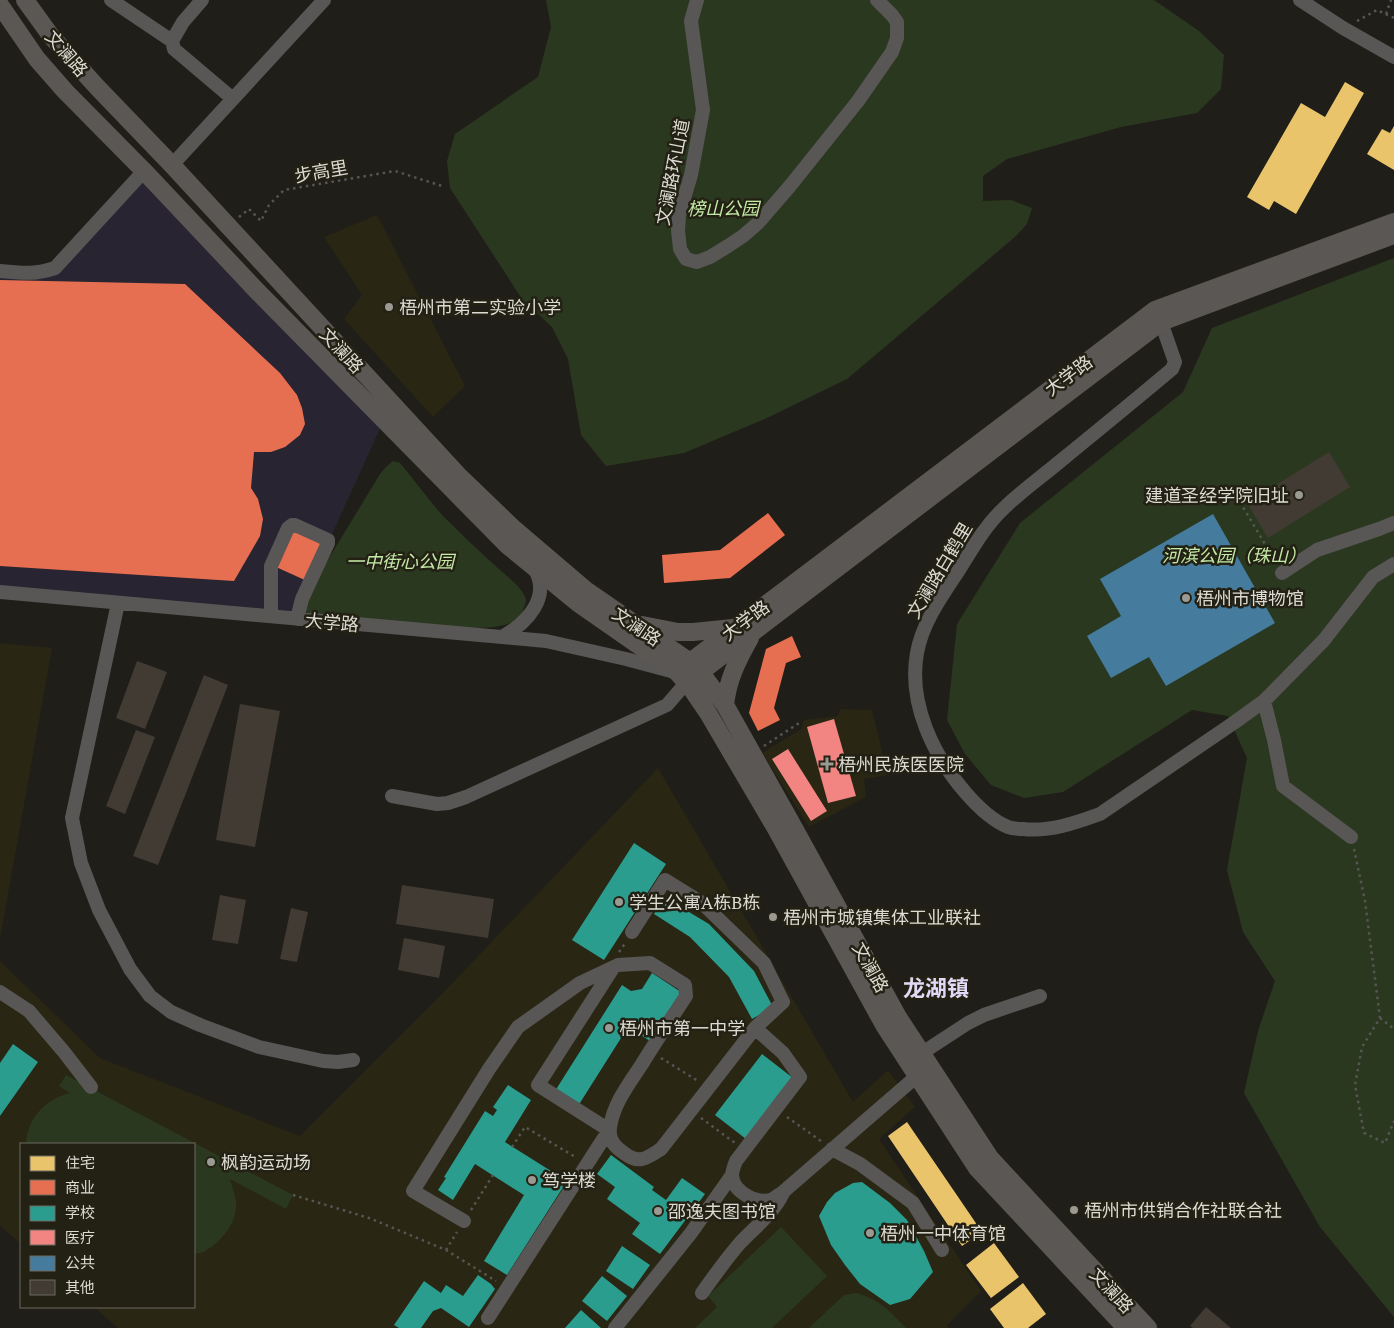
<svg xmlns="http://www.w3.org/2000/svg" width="1394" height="1328" font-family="'PT Serif','Noto Sans SC',serif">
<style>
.commercial{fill:#292431}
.built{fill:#292614}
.green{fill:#2b3820}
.homes{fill:#e9c46a}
.shops{fill:#e76f51}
.schools{fill:#2a9d8f}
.health{fill:#f28482}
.public{fill:#457b9d}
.building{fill:#423b33}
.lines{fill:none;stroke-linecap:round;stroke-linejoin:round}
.path{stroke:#575553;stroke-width:2.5;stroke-dasharray:2.5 4;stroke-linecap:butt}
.minor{stroke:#595656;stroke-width:14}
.major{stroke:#5a5754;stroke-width:18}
.poi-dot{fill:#9a9992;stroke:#232114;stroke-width:2}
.labels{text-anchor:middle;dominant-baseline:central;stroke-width:5;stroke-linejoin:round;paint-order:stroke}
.street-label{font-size:18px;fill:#dcdbd3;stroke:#232114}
.park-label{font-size:18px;font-style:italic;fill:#c3e9a6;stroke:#232114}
.poi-label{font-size:18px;fill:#dcdbd3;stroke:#232114;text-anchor:start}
.district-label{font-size:22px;font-weight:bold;fill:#e1d9f6;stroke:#232114}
</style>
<rect width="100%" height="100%" fill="#201e18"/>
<!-- commercial -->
<path class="commercial" d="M144 171 384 420 328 543 297 619 0 592V271L42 272Z"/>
<!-- built -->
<path class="built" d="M377 215 465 386 433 417 344 319 362 295 324 237Z
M0 643 52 648 0 939Z
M840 709 872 710 888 775 864 779 866 797 809 827 762 753 801 729 804 720 838 716Z
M658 768 853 1102 888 1070 915 1107 879 1139 981 1291 947 1325 949 1328H118L94 1307H194V1144H21V1244L0 1226V961L100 1058 300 1136 438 998Z"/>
<!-- green -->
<path class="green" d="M546 0H1154L1199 31 1224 55 1221 89 1197 113 1121 127 1007 159 983 176V201L1011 200 1032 208 1027 224 1016 236 847 379 767 418 684 453 606 466 581 435 568 359 552 327 522 299 450 188 447 161 455 134 538 77 551 27Z
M1394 258V1317L1320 1227 1244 1093 1258 1031 1275 981 1243 932 1227 870 1247 758 1228 716 1192 710 1063 792 1024 798 991 785 965 754 947 720 957 624 1020 523 1183 392 1212 328Z
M393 461 400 463C414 480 428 499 443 516 462 535 481 553 501 571 509 578 523 588 526 600 526 601 525 606 524 607 521 628 488 628 472 628L315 616 306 612 304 604 306 596 380 474 386 467Z
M66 1075 293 1195 286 1209 230 1179C232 1188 237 1198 236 1206 236 1224 220 1243 205 1251 202 1253 197 1253 194 1254V1144H26C27 1119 45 1099 70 1093L59 1086Z
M781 1227 827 1276 772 1328H695L717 1307 708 1296Z
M856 1293C879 1299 890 1311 906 1328H809L844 1295Z"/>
<!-- homes -->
<path class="homes" d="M1345 82 1364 93 1296 214 1274 201 1269 210 1247 197 1301 103 1325 117Z
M1394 126V170L1367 154 1382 129 1390 133Z
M907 1122 982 1232 962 1246 888 1136Z
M994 1243 1019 1277 991 1298 966 1265Z
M1023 1283 1046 1314 1028 1328H1004L990 1309Z"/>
<!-- shops -->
<path class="shops" d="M0 280 185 284 280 373 297 395 302 408 305 424 300 435 285 447 271 452H254L251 488 258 499 263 519 260 536 234 581 0 566Z
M768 513 785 535 730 578 664 583 662 555 720 550Z
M293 528 324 542 307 581 276 567Z
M792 636 801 657 786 663 774 708 780 720 758 731 749 713 766 649Z"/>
<!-- schools -->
<path class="schools" d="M634 843 666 864 604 960 572 940Z
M664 897 709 924 754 971 773 1007 752 1019 729 977 690 937 654 914Z
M652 973 681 992 650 1041 628 1027 578 1106 555 1091 622 985 631 991 642 989Z
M13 1044 38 1062 0 1116V1063Z
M762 1054 793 1078 746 1139 715 1115Z
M508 1085 531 1100 505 1142 567 1181 507 1275 484 1261 524 1195 475 1164 453 1200 438 1190 446 1178 444 1177 485 1111 493 1116 497 1110 493 1107Z
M611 1155 654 1187 652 1190 666 1200 682 1178 705 1194 660 1254 632 1234 640 1223 607 1199 615 1187 597 1174Z
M862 1182 890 1203 907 1220 924 1251 933 1272 910 1299 890 1305 860 1284 845 1265 831 1245 819 1216 827 1202 835 1193 853 1183Z
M622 1246 650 1265 633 1289 606 1271Z
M478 1275 491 1284 495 1289 469 1327 441 1308 433 1311 421 1328H399L394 1325 424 1281 441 1293 446 1285 463 1296Z
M602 1276 627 1296 607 1321 582 1301Z
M581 1310 601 1328H565Z"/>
<!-- health -->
<path class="health" d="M834 719 856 796 828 803 807 727Z
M788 749 827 811 811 821 772 759Z"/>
<!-- public -->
<path class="public" d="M1213 514 1275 623 1166 686 1149 657 1111 678 1087 636 1121 616 1100 579Z"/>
<!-- building -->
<path class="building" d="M1329 452 1350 487 1268 538 1247 503Z
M137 661 167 672 145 729 116 718Z
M204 675 228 685 158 865 133 856Z
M240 704 280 711 255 847 216 840Z
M136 730 155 737 125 814 106 806Z
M402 885 494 899 488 938 396 924Z
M220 895 246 900 238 944 212 940Z
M291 908 308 912 297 962 280 959Z
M404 938 445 946 439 978 398 970Z
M1206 1307 1231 1328H1193L1190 1326Z"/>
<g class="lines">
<!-- path -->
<path class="path" d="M1386 14 1391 0
M1357 21 1377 10 1394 18
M239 217 249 209 261 221 269 205 284 190 395 171 442 186
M1240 502 1275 561
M764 746 799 723
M1354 849 1365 901 1380 1018 1362 1047 1355 1085 1364 1133 1385 1143 1394 1121
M619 952 626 942
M1380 1018 1394 1029
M661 1058 698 1081
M787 1117 821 1141
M701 1118 735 1143
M512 1147 525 1127 577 1158
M293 1195 369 1218 446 1250 496 1281
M471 1210 493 1175
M446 1250 457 1232"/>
<!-- minor -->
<path class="minor" d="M111 0 172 41
M202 0 183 22 172 41 174 49 233 99
M697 0 691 21 703 110 691 175 679 215 678 230 680 249 686 259 697 262 710 257 728 246 743 236 758 223 790 186 858 101 892 52 897 38V22L892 15 877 0
M1300 0 1343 28 1394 57
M172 165 324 0
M0 271C22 273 34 275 55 268L144 171
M1161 322 1175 362 1172 369C1134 401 1096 432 1058 463 1040 478 1020 492 1003 509 984 527 971 551 957 573 941 597 922 624 917 653 908 703 933 755 965 792 977 806 991 820 1008 827 1013 829 1018 829 1023 829 1050 832 1075 823 1100 814L1235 722 1264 701 1324 640 1373 577 1394 564
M1282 573 1317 550 1379 529 1394 523
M0 592 546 641 626 659 671 671
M118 603 72 818 81 863 99 910 130 969 150 996 171 1012 200 1025 259 1047 323 1061 338 1062 353 1060
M271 616V566L288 528 292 525H295L328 540V543L302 599 297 619
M502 637C527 623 552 597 534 568
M1264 701 1274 740 1283 786 1351 837
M392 796 437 804 448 803 466 797 667 705 686 683
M0 992 29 1011 64 1052 91 1087
M755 1028 783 1053 800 1077 736 1161C734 1166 732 1172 732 1176 734 1193 758 1205 773 1199 776 1197 780 1194 783 1192L917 1076
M922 1053 968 1023 984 1015 1040 996
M832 1149 860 1164 913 1203 942 1250
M464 1221 413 1191 489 1069 518 1027 580 983 618 965 650 963 685 985 686 996C671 1019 656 1041 642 1064 629 1084 613 1104 610 1128 608 1139 615 1147 624 1153 639 1165 647 1158 661 1149L755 1028 783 1002 764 963 702 903 665 880 632 932
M702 1293C714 1276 726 1259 740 1243 755 1227 773 1214 783 1193
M488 1318 609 1130 538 1085 613 968
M615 1328 691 1233 732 1175"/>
<!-- major -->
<path class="major" d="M25 0 51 36 97 87 172 165 460 477 512 527 587 591 690 662 704 677 725 705 789 819 898 1017 990 1158 1148 1328
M0 5 37 59 65 91 144 171 258 292 507 545 578 603 677 672 691 688 708 713 775 827 884 1025 977 1168 1126 1328
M642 625 678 632H693L733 628
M681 669 1155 310 1394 222
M690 680 1161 322 1391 236
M725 705C728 679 737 661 750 638"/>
</g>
<!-- markers -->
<g class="poi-dot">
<circle cx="389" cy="307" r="5"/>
<circle cx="1299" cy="495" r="5"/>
<circle cx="1186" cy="598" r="5"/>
<path d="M824.5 756.5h5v5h5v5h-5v5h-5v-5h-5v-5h5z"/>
<circle cx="619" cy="902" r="5"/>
<circle cx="773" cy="917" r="5"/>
<circle cx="609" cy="1028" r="5"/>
<circle cx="211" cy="1162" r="5"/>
<circle cx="532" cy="1180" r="5"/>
<circle cx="1074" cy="1210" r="5"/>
<circle cx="658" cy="1211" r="5"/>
<circle cx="870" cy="1233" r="5"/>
</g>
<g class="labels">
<!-- street labels -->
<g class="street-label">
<text transform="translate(67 53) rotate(49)">文澜路</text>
<text transform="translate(321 171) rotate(-10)">步高里</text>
<text transform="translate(672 172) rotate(-79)">文澜路环山道</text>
<text transform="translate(342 350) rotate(47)">文澜路</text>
<text transform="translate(1068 375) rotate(-37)">大学路</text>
<text transform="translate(939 570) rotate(-59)">文澜路白鹤里</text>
<text transform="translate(745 620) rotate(-37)">大学路</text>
<text transform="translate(332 622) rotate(5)">大学路</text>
<text transform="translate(637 626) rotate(34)">文澜路</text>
<text transform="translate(871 967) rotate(61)">文澜路</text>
<text transform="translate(1112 1290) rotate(47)">文澜路</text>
</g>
<!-- park labels -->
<g class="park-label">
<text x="723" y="208">榜山公园</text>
<text x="1234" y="555">河滨公园（珠山）</text>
<text x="400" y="561">一中街心公园</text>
</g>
<!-- poi labels -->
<g class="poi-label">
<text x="399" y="307">梧州市第二实验小学</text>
<text x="1289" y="495" text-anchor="end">建道圣经学院旧址</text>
<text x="1196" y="598">梧州市博物馆</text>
<text x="838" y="764">梧州民族医医院</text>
<text x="629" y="902">学生公寓A栋B栋</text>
<text x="783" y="917">梧州市城镇集体工业联社</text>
<text x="619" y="1028">梧州市第一中学</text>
<text x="221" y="1162">枫韵运动场</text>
<text x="542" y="1180">笃学楼</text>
<text x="1084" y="1210">梧州市供销合作社联合社</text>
<text x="668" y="1211">邵逸夫图书馆</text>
<text x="880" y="1233">梧州一中体育馆</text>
</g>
<!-- district labels -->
<g class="district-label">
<text x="936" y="987">龙湖镇</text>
</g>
</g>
<!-- legend -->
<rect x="20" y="1143" width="175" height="165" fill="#232114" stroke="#6d6b60"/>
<rect x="30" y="1156" width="25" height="15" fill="#e9c46a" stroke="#6d6b60"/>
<text x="65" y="1168" font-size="15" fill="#dcdbd3">住宅</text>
<rect x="30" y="1180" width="25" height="15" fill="#e76f51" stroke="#6d6b60"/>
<text x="65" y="1193" font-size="15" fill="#dcdbd3">商业</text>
<rect x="30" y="1206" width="25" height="15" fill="#2a9d8f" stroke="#6d6b60"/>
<text x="65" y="1218" font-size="15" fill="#dcdbd3">学校</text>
<rect x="30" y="1230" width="25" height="15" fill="#f28482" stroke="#6d6b60"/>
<text x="65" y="1243" font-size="15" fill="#dcdbd3">医疗</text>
<rect x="30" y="1256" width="25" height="15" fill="#457b9d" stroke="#6d6b60"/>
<text x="65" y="1268" font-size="15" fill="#dcdbd3">公共</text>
<rect x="30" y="1280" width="25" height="15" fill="#423b33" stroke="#6d6b60"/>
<text x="65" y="1293" font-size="15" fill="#dcdbd3">其他</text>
</svg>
